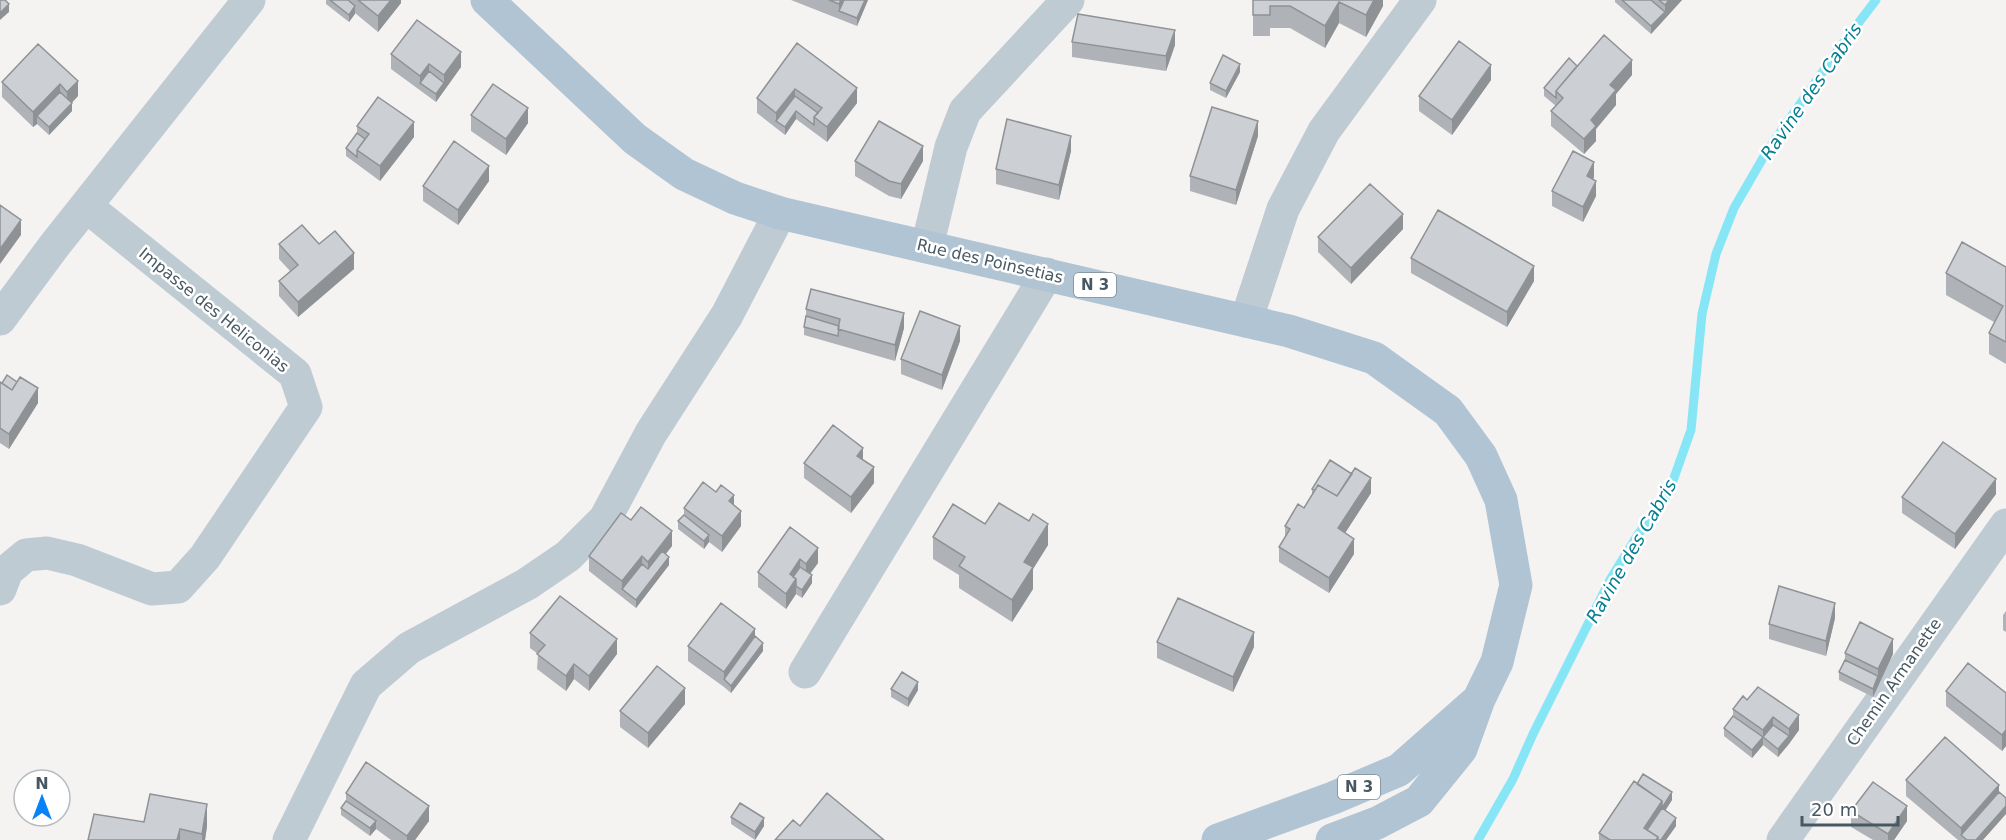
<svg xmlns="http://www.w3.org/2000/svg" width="2006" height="840" font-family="'DejaVu Sans',sans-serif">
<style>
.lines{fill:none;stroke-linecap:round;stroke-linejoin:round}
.stream{stroke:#87e6f6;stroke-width:9}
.minor{stroke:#bfcbd3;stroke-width:33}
.major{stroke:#b0c4d3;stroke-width:33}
.wall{fill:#afb3b7}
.shaded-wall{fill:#8f9295}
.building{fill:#ccd0d5;stroke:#8f9295;stroke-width:1.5}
.labels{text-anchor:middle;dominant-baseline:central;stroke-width:5;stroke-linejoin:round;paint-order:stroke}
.shield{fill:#fff;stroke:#7f8a91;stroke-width:1.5}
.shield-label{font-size:15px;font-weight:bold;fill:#485862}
.street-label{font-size:16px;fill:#485862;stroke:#fff}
.water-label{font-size:18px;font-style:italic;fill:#047e92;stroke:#fff}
</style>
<rect width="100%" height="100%" fill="#f5f2f2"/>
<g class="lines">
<!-- stream -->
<path class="stream" d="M1478 840 1513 779 1533 734 1611 578 1637 536 1669 492 1691 430 1702 314 1716 254 1734 208 1767 151 1840 47 1876 0"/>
<!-- minor -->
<path class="minor" d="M927 247 951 147 965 111 1068 0
M0 319 54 246 249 0
M1246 321 1283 209 1324 131 1420 0
M0 589 7 571 26 555 47 553 77 560 152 589 178 587 205 557 306 407 295 374 86 206
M805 672 1047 274
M289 840 366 685 409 648 527 584 568 556 605 519 651 433 727 315 780 213
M1783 840 2006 525"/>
<!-- major -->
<path class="major" d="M487 0 635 139 684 174 735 198 780 213 1289 331 1374 358 1448 411 1481 456 1501 500 1516 585 1497 662 1479 699 1461 749 1419 801 1377 823 1332 840
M1218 840 1333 798 1399 770 1476 702"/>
</g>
<!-- wall -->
<path class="wall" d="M326 0H401V3L378 32 355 13 349 22 326 4Z
M791 0H868L857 26Z
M1253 0H1383V6L1366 37 1339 23 1325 48 1290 28H1270V36H1253Z
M1615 0H1682L1651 34 1615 2Z
M1072 42 1175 45 1166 71 1072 57Z
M797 43 857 103 827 142 796 119 785 135 757 113V98Z
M38 44 78 96 72 103V111L49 135 37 124 33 127 2 97V82Z
M391 54 461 67 436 102 391 69Z
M1240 72 1226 98 1210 90V83Z
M1632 75 1616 94V105L1596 129V141L1584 154 1551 126V111L1556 106 1544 96V88Z
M1491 80 1452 135 1419 111V96Z
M471 115 528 123 506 155 471 131Z
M357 126 414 137 380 181 346 156V148L357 133Z
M1258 136 1236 205 1190 191V176Z
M1071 151 1059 200 996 184V169Z
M855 161H923L901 199 889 196 855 176Z
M1594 177 1593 180 1596 196 1583 222 1552 206V191Z
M489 181 458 225 423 201V186Z
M1403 229 1351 284 1318 252V237Z
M279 244H319L354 269 298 317 279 296V281L290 271 279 259Z
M1411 258 1534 281 1507 327 1411 273Z
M2006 267V364L1989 354V333L1994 322 1946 295V273Z
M806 309 904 328 895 361 804 335V327L806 316Z
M960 341 942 390 901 374V359Z
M0 382 2 383 17 382 38 403 9 449 0 443Z
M804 463 874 483 851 513 804 478Z
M1312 489 1371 493 1345 533 1354 554 1329 593 1279 562V547L1285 538V526L1304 508 1312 495Z
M1996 494 1955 549 1902 513V497Z
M734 505 741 526 722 552 709 542 704 549 678 529V521L684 515V508Z
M985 524 1048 545 1033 569V589L1012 622 959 588V575L933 559V537Z
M790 527 818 563 810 574 812 583 802 598 796 594 786 609 758 587V572Z
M672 546 665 554 669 565 636 608 589 571V556Z
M2006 611V632L2003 630V615Z
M1835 618 1826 656 1769 639V624Z
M530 633 617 654 589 691 574 679 566 691 537 669 538 654 530 648Z
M1157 642 1254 647 1233 692 1157 658Z
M688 646 763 651 731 693 724 687 688 661Z
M1845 653 1893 654 1873 697 1839 680V672L1845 660Z
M891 689 918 690 908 707 891 697Z
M1946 691 2006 693V746L2002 751 1946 706Z
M1747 700 1799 730 1778 757 1763 745 1752 758 1724 736V728L1733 716V709Z
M685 704 648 748 620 727V711Z
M1906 780 1983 840H1958L1906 796Z
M1637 784 1672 800 1665 810 1676 826 1666 840H1599V833Z
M346 793 429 821 415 840H391L376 829 370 836 341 815V808L346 801Z
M1851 811 1907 821 1894 840H1873L1851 827Z
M731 817 764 826 755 840 731 824Z
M144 822 207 826 205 840H88Z"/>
<!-- shaded-wall -->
<path class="shaded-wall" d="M391 0H401V3L378 32V16Z
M841 0H847L839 11V4Z
M865 0H868L857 26V18Z
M1374 0H1383V6L1366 37V15Z
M1669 0H1682L1651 34V26L1665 12V5Z
M1339 2V23L1325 48V26Z
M9 4V12L0 20V13Z
M355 6V14L349 22V15Z
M1175 30V45L1166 71V56Z
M461 52V67L436 102V94L444 83V75Z
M1632 60V75L1616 94V105L1596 129V141L1584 154V139L1591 120 1610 85Z
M429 64V79L420 83V76Z
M1240 64V72L1226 98V91Z
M1491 65V80L1452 135V120Z
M78 81V96L67 107V92Z
M60 84V99L37 116V124L33 127V112Z
M857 88V103L827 142V127Z
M795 89V104L776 121V113Z
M72 103V111L49 135V127Z
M528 108V123L506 155V139Z
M796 111V119L785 135V127Z
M1258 121V136L1236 205V190Z
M414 122V137L380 181V166Z
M1071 136V151L1059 200V185Z
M923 146V161L901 199V184Z
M1594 162V177L1587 192V176Z
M489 166V181L458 225V210Z
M1596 181V196L1583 222V207Z
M1403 214V229L1351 284V268Z
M21 220V235L0 264V249Z
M354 253V269L298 317V302Z
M1534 266V281L1507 327V312Z
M904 313V328L895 361V345Z
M960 326V341L942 390V375Z
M38 388V403L9 449V434Z
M863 448V463L857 456Z
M874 467V483L851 513V497Z
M1371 478V493L1338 544V528Z
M1996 479V494L1955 549V534Z
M734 495V510L729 501Z
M741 511V526L722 552V536Z
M1048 524V545L1033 569V589L1012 622V600L1024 562Z
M672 531V546L648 577V562Z
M709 535V542L704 549V541Z
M1354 539V554L1329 593V578Z
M818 548V563L806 579V564Z
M642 556V571L622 589V581Z
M669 557V565L636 608V600Z
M800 559V575L796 580V594L786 609V594L790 574Z
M812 575V583L802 598V590Z
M1835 603V618L1826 656V641Z
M755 629V644L724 679V672Z
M1254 632V647L1233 692V677Z
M617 639V654L589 691V676Z
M1893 639V654L1873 697V689L1878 676V669Z
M763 643V651L731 693V686Z
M574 664V679L566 691V676Z
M918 682V690L908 707V699Z
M685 688V704L648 748V733Z
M1799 715V730L1789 744V729Z
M1773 717V732L1763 737V730Z
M2006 730V746L2002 751V735Z
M1789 736V744L1778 757V749Z
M1763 737V745L1752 758V750Z
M1999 785V800L1961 835V828Z
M1672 792V800L1648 838 1644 828 1662 801Z
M207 804V826L205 840H202V834Z
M429 806V821L415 840H407V836Z
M1907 806V821L1894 840H1888V834Z
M2006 806V814L1983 840H1976Z
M764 818V826L755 840V832Z
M1676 818V826L1666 840H1661Z
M376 821V829L370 836V828Z
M180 829V840H177Z"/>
<!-- building -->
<path class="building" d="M0 0H5L9 4 0 13Z
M330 0H348L355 6 349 15Z
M358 0H391L378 16Z
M829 0H841L839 4Z
M844 0H865L857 18 839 11Z
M1253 0H1374L1366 15 1339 2 1325 26 1290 6H1270V15H1253Z
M1622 0H1651L1665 12 1651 26Z
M1659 0H1669L1665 5Z
M1078 14 1175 30 1166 56 1072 42Z
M417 20 461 52 444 75 429 64 420 76 391 54Z
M1604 35 1632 60 1610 85 1616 90 1591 120 1596 126 1584 139 1551 111 1563 98 1556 91Z
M1459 41 1491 65 1452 120 1419 96Z
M797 43 857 88 827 127 814 117 822 108 795 89 776 113 757 98Z
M38 44 78 81 67 92 60 84 33 112 2 82Z
M1223 55 1240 64 1226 91 1210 83Z
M1569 58 1577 66 1556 91V98L1544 88Z
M429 71 444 83 436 94 420 83Z
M493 84 528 108 506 139 471 115Z
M60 92 72 103 49 127 37 116Z
M795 96 818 113 814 117V125L796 111 785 127 776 121Z
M378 97 414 122 380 166 357 150 369 134 357 126Z
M1212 107 1258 121 1236 190 1190 176Z
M1007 119 1071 136 1059 185 996 169Z
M879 121 923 146 901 184 889 181 855 161Z
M357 133 365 139 357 150V157L346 148Z
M454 141 489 166 458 210 423 186Z
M1573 151 1594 162 1587 176 1596 181 1583 207 1552 191Z
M1370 184 1403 214 1351 268 1318 237Z
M0 205 21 220 0 249Z
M1438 210 1534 266 1507 312 1411 258Z
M302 225 319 244 335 231 354 253 298 302 279 281 298 265 279 244Z
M1962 242 2006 267V342L1989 333 2003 306 1946 273Z
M811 289 904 313 895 345 838 329 840 319 806 309Z
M920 311 960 326 942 375 901 359Z
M806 316 839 326 838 336 804 327Z
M7 375 17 382 12 390 2 383Z
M20 377 38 388 9 434 0 428V382L12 390Z
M833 425 863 448 857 456 874 467 851 497 804 463Z
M1943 442 1996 479 1955 534 1902 497Z
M1330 460 1352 474 1337 496 1318 485 1315 490 1312 489Z
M1355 468 1371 478 1338 528 1354 539 1329 578 1279 547 1290 529 1285 526 1298 504 1304 508 1318 485 1337 496Z
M703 482 716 492 721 485 734 495 729 501 741 511 722 536 684 508Z
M999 503 1029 521 1033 514 1048 524 1024 562 1033 567 1012 600 959 566 965 557 933 537 953 504 985 524Z
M641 507 672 531 648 562 642 556 622 581 589 556 621 513 631 520Z
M684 515 709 535 704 541 678 521Z
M790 527 818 548 806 564 800 559 790 574 796 579 786 594 758 572Z
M662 551 669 557 636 600 622 589 642 564 648 569Z
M800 567 812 575 802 590 796 586V579L793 577Z
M1779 586 1835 603 1826 641 1769 624Z
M560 596 617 639 589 676 574 664 566 676 537 654 545 645 530 633Z
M1178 598 1254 632 1233 677 1157 642Z
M721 603 755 629 724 672 688 646Z
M1860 622 1893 639 1878 669 1845 653Z
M755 636 763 643 731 686 724 679Z
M1845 660 1878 676 1873 689 1839 672Z
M1968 663 2006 693V730L2002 735 1946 691Z
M657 666 685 688 648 733 620 711Z
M902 672 918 682 908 699 891 689Z
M1758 687 1799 715 1789 729 1773 717 1763 730 1733 709 1743 696 1747 700Z
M1733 716 1763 737 1773 725 1789 736 1778 749 1763 737 1752 750 1724 728Z
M1945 737 1999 785 1961 828 1906 780Z
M366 762 429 806 407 836 346 793Z
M1643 774 1672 792 1662 808V801L1637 784Z
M1634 781 1662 801 1644 828 1658 837 1656 840H1610L1599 833Z
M1873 782 1907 806 1888 834 1851 811Z
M1999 792 2006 798V806L1976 840H1967L1961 835Z
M827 793 884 840H775L793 820 800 826Z
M150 794 207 804 202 834 180 829 177 840H88L94 814 144 822Z
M346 801 376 821 370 828 341 808Z
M740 803 764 818 755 832 731 817Z
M1662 808 1676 818 1661 840H1658V837L1647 830Z"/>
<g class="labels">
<!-- shield labels -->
<g class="shield">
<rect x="1074" y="273" width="42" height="24" rx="4.5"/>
<rect x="1338" y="775" width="42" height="24" rx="4.5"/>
</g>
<g class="shield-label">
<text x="1095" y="285">N 3</text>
<text x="1359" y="787">N 3</text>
</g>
<!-- street labels -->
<g class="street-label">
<text transform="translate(990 261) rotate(13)">Rue des Poinsetias</text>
<text transform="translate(214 310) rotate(39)">Impasse des Heliconias</text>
<text transform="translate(1894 682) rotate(-55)">Chemin Armanette</text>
</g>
<!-- water labels -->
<g class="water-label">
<text transform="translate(1811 91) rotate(-55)">Ravine des Cabris</text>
<text transform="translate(1631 551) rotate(-60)">Ravine des Cabris</text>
</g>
</g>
<!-- north arrow -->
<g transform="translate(42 798)"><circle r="28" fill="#ffffff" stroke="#b6bcc0" stroke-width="1.5"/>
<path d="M0-4.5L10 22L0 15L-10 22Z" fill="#0882f9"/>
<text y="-9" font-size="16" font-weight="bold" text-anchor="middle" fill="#485862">N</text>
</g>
<!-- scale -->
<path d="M1802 816v9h96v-9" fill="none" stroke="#485862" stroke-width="3"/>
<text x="1811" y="816" font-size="18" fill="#485862" stroke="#ffffff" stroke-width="4.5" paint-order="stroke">20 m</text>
</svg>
